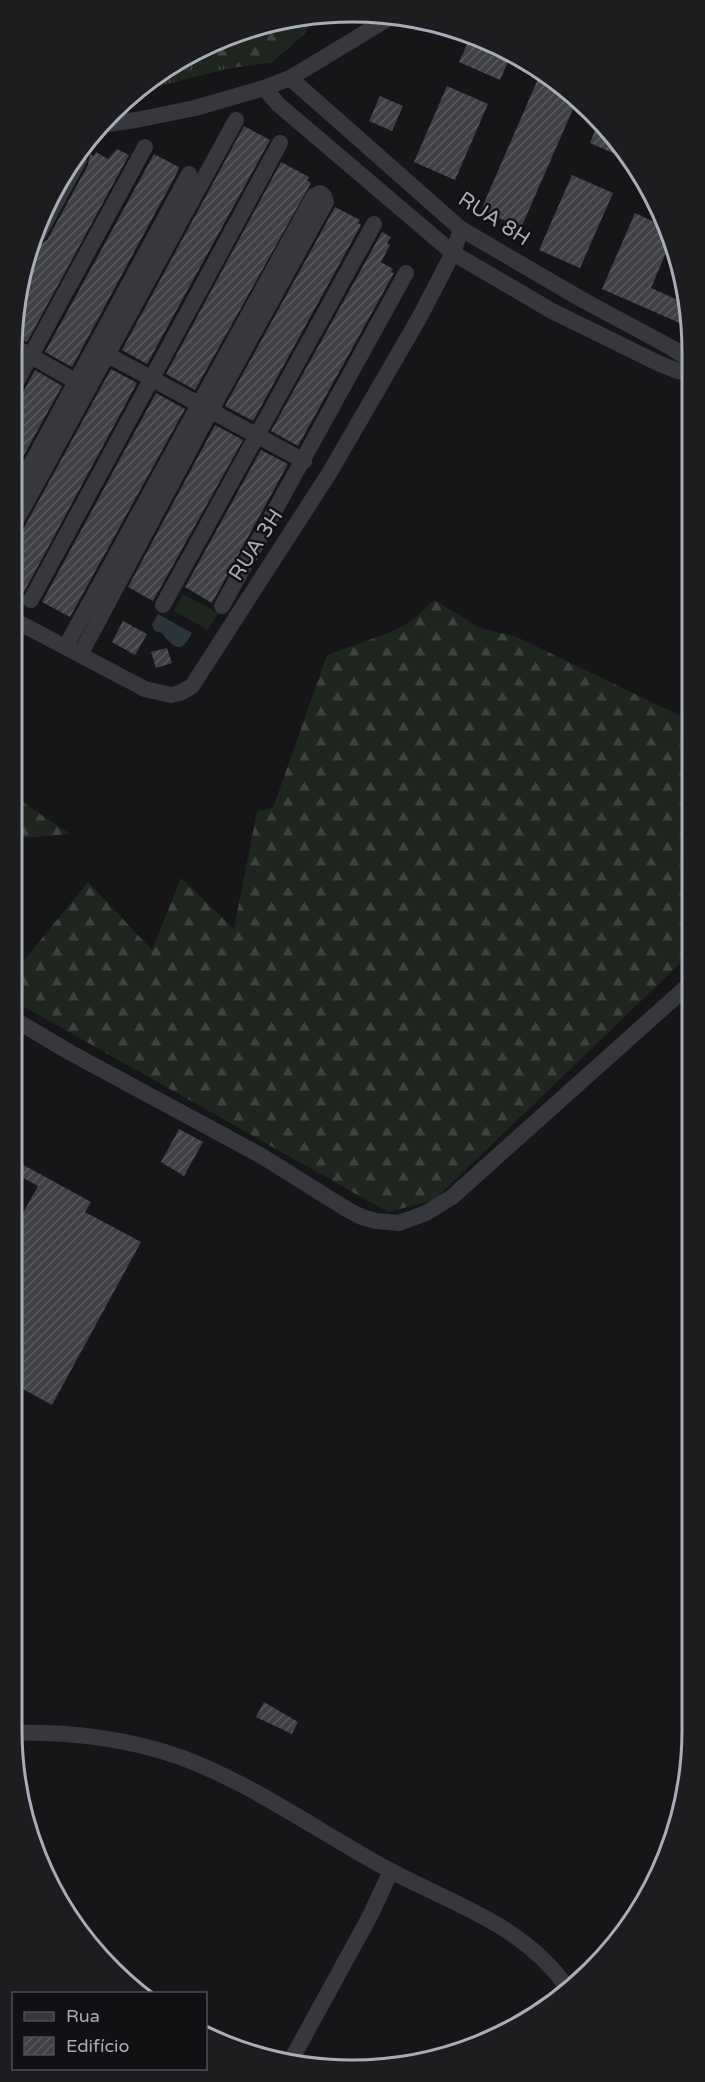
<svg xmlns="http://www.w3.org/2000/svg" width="705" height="2082" font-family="'Varela Round',sans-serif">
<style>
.grass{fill:url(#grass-tufts)}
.forest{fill:url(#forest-firs)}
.garden{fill:#1e261f}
.water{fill:#2c353c}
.building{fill:url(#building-hatch)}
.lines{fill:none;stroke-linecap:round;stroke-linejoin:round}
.minor{stroke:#37383d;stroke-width:16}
.labels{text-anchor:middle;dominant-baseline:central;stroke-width:5;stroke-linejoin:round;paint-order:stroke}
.street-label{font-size:21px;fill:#a8adb8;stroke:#111113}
.rim{fill:none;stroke:#a8adb8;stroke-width:3}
</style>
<defs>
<pattern id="grass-tufts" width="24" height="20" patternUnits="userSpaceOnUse" patternTransform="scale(1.5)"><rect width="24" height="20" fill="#1e261f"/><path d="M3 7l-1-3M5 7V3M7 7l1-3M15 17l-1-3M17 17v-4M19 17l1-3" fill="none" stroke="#3c433d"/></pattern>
<pattern id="forest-firs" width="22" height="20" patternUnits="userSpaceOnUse" patternTransform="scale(1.5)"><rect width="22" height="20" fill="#1e261f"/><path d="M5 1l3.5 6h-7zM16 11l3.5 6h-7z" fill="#3c433d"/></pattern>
<pattern id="building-hatch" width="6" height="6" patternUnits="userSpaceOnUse" patternTransform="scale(1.5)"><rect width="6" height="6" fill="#404145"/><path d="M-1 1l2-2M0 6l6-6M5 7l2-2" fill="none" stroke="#595a5e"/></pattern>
</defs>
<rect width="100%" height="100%" fill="#161618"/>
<!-- grass -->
<path class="grass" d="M195 53 230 68 147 89 182 58Z"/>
<!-- forest -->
<path class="forest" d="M308 15 316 16 303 35 271 63 230 68 195 53Z
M434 600 480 628 517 637 691 721V953L434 1200 388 1212 12 1000V967L17 969 88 882 152 950 181 878 234 929 257 811 273 808 327 655 391 632 412 621Z
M12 795 70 834 12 839Z"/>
<!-- garden -->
<path class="garden" d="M183 594 218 613 208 630 174 611Z"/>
<!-- water -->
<path class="water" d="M158 614 192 633C181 655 174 648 162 633L155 631 152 625Z"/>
<!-- building -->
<path class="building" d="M471 36 512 53 500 80 459 62Z
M541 72 576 102 521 228 481 210Z
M447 86 488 104 455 180 414 162Z
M380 96 403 106 392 131 369 121Z
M599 120 608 128 631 161 590 143Z
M244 126 270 140 147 364 122 350Z
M117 149 129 155 27 342 14 336 22 278 33 256 40 245 47 240 88 165 90 154 94 156 96 152 108 159Z
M154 154 179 167 178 171 72 367 45 352Z
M281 162 309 177 307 180 311 183 195 390 166 374Z
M572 175 613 193 580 268 539 250Z
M335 207 360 220 358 223 361 225 253 421 225 406Z
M635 213 665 227 670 243 651 288 689 305 682 324 602 289Z
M382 232 391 237 387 243 390 245 381 262 393 269 391 272 394 273 298 446 271 431Z
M111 369 137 383 24 592 12 586V541L21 533Z
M35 370 62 386 12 477V400L21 396Z
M156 393 185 409 70 617 42 602Z
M215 425 243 440 153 601 128 587Z
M261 450 288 464 212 603 185 587Z
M123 621 147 634 135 655 112 642Z
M167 648 172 663 156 668 151 652Z
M179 1129 203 1142 184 1176 161 1162Z
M20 1163 91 1202 85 1212 141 1242 52 1405 12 1383V1233L38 1186 14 1173Z
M264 1702 298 1722 292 1734 256 1717Z"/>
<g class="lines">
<!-- minor -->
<path class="minor" d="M290 78 461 229 581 299 672 348 690 360
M264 88 279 105 453 253 552 311 660 364 678 371 690 373
M107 124 136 120 195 108 264 88 290 78 386 20
M38 235 79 160 78 153
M13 346 77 382
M108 355 304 461
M12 390 145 147
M12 499 189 174
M12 528 236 120
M31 600 280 143
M163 605 374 224
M222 606 406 273
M12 619 145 689 171 695 180 693 192 686 330 472 418 320 453 253 461 229
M66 646 314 196 320 193 324 196 326 202 211 410 80 655
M12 1018 71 1053 260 1155 348 1210 362 1217 376 1221 399 1223 426 1213 452 1197 691 983
M13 1733C69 1731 130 1739 183 1758 257 1786 322 1834 391 1871 455 1905 523 1925 567 1987
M290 2062 370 1916 391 1871"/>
</g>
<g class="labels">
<!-- street labels -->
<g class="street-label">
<text transform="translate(494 219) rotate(33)">RUA 8H</text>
<text transform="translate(256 545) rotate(-57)">RUA 3H</text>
</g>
</g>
<!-- crop -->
<path d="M0 0H705V2082H0ZM352 22H352A330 330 0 0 1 682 352V1730A330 330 0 0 1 352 2060H352A330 330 0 0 1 22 1730V352A330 330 0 0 1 352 22Z" fill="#1d1d20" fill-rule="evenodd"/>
<path class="rim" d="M352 22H352A330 330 0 0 1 682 352V1730A330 330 0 0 1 352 2060H352A330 330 0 0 1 22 1730V352A330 330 0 0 1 352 22Z"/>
<!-- legend -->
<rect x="12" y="1992" width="195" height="78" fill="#111113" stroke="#4d4f55" stroke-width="1.5"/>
<rect x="24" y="2012" width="30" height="9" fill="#37383d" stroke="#4d4f55" stroke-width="1.5"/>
<text x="66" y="2022" font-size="18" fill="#a8adb8">Rua</text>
<rect x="24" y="2037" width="30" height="18" fill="url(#building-hatch)" stroke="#4d4f55" stroke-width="1.5"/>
<text x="66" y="2052" font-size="18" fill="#a8adb8">Edifício</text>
</svg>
